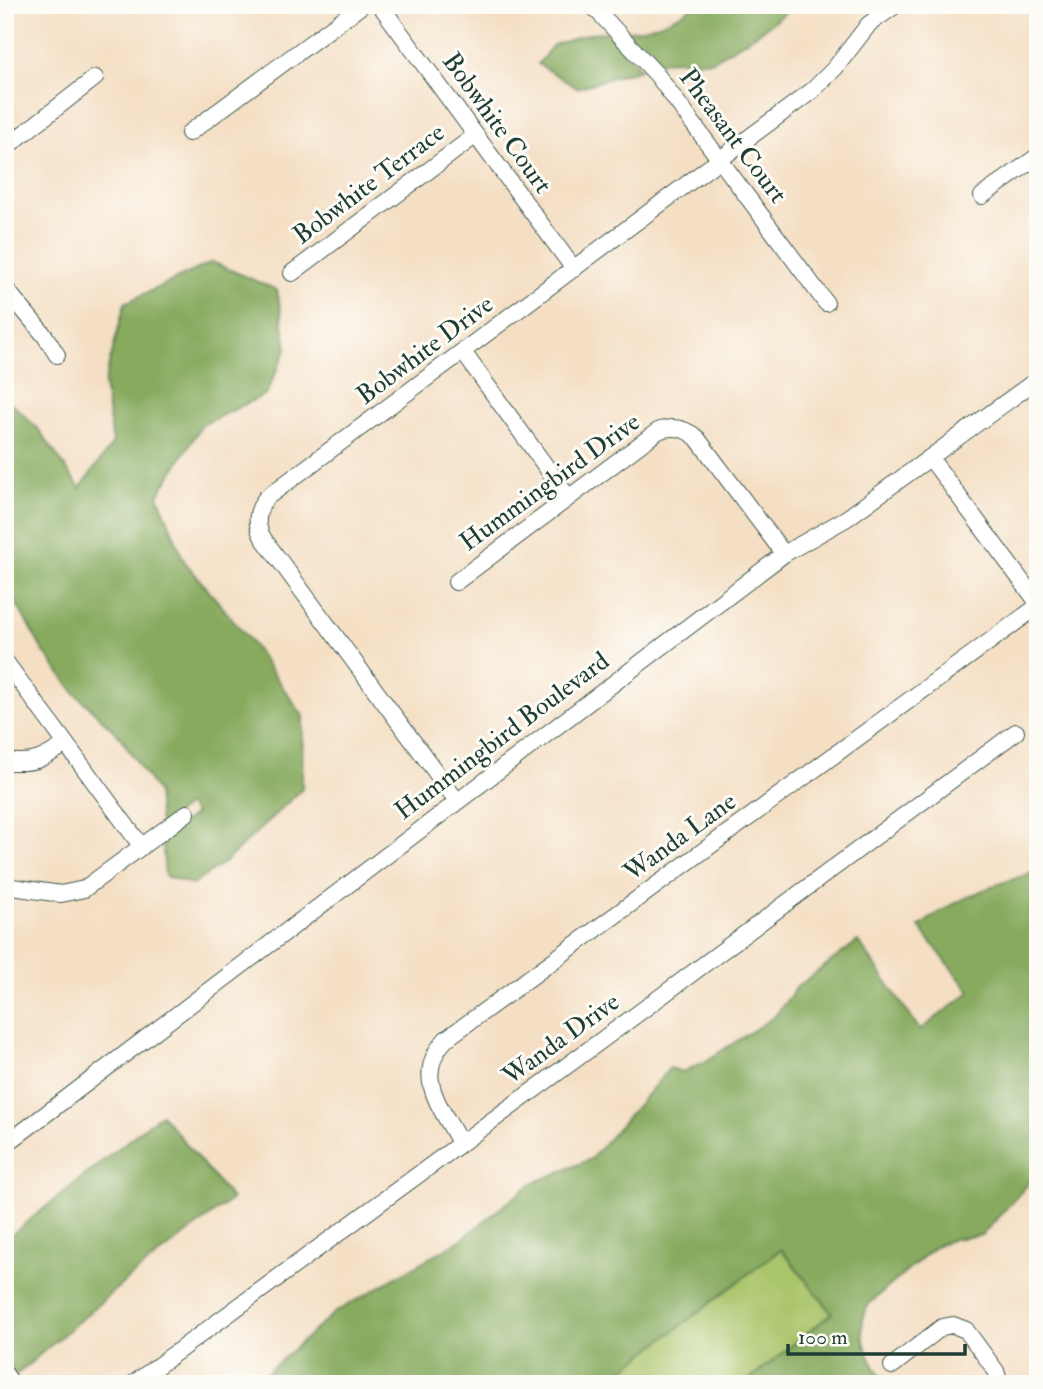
<svg xmlns="http://www.w3.org/2000/svg" width="1043" height="1389" font-family="'IM FELL Double Pica',serif">
<style>
.green{fill:#aac56b;stroke:#648150;stroke-width:2}
.forest{fill:#87aa5f;stroke:#53744a;stroke-width:2}
.lines{fill:none;stroke-linecap:round;stroke-linejoin:round}
.minor-casing{stroke:#3f554a;stroke-width:18}
.minor{stroke:#fff;stroke-width:16}
.labels{text-anchor:middle;dominant-baseline:central;stroke-width:6;stroke-linejoin:round;paint-order:stroke}
.street-label{font-size:26px;fill:#1f3d34;stroke:#fdfcf7}
</style>
<rect width="100%" height="100%" fill="#fdfcf7"/>
<filter id="ink" filterUnits="userSpaceOnUse"><feTurbulence type="fractalNoise" baseFrequency=".0143" numOctaves="2"/><feDisplacementMap in="SourceGraphic" scale="14" xChannelSelector="R" yChannelSelector="G"/><feConvolveMatrix kernelMatrix="1 2 1 2 8 2 1 2 1" color-interpolation-filters="sRGB"/></filter>
<filter id="wash" filterUnits="userSpaceOnUse"><feTurbulence type="fractalNoise" baseFrequency=".00686" numOctaves="4" result="noise"/><feDisplacementMap in="SourceGraphic" scale="28" xChannelSelector="R" yChannelSelector="G"/><feGaussianBlur stdDeviation="1.57" result="paint"/><feColorMatrix in="noise" values="0 0 0 0 0 0 0 0 0 0 0 0 0 0 0 0 0 1.4 0 .05"/><feComposite in="paint" operator="in"/></filter>
<g filter="url(#wash)">
<rect width="100%" height="100%" fill="#f4dfc4"/>
<!-- green -->
<path class="green" d="M781 1249 832 1313 744 1384H604Z"/>
<!-- forest -->
<path class="forest" d="M695 5H795L757 34 712 61 669 60 656 64 624 31C648 30 676 19 695 5Z
M606 32 641 69 577 88 538 64 553 45 591 33Z
M212 262 277 290 287 348 266 394 202 425 158 495 184 561 248 638 303 716 302 789 225 862 192 885 165 876 162 839 195 814 188 805 160 826 157 792 120 737 75 693 43 651 15 601 5 600V397L39 430 80 488 113 443 104 384 125 303Z
M1038 871V1173L982 1235 954 1239 937 1245 869 1304C853 1329 869 1363 887 1384H744L832 1313 781 1249 604 1384H254L334 1313 462 1239 531 1184 591 1159 670 1068 683 1072 706 1061 775 1016 797 987 858 941 920 1030 970 992 919 927C955 898 994 885 1038 871Z
M161 1114 232 1199 130 1277 16 1375 5 1361V1240Z"/>
</g>
<g filter="url(#ink)">
<g class="lines">
<defs>
<path id="minor" d="M380 5 574 269
M592 5 657 75 826 303
M189 133 362 5
M5 148 95 78
M982 196 1038 156
M292 273 476 135
M5 288 45 336 57 355
M463 352 568 497
M931 459 1038 603
M456 582 658 431C673 425 685 428 697 438L784 554
M5 661 142 847
M5 761C34 765 43 759 66 744
M457 801 263 538C255 524 256 511 266 498L813 90 835 68 869 24 896 5
M5 886 61 894 84 889 187 813
M460 1143C441 1106 412 1076 446 1039L1038 606
M5 1145 784 554 847 518 1038 379
M892 1366 942 1327 953 1325 966 1330 996 1371 1000 1384
M5 1374 12 1384
M133 1384 640 1012 1016 732"/>
</defs>
<!-- minor casing -->
<use href="#minor" class="minor-casing"/>
<!-- minor -->
<use href="#minor" class="minor"/>
</g>
</g>
<g class="labels">
<!-- street labels -->
<g class="street-label">
<text transform="translate(497 123) rotate(54)">Bobwhite Court</text>
<text transform="translate(733 136) rotate(53)">Pheasant Court</text>
<text transform="translate(369 184) rotate(-37)">Bobwhite Terrace</text>
<text transform="translate(425 350) rotate(-37)">Bobwhite Drive</text>
<text transform="translate(550 482) rotate(-36)">Hummingbird Drive</text>
<text transform="translate(502 736) rotate(-37)">Hummingbird Boulevard</text>
<text transform="translate(680 837) rotate(-36)">Wanda Lane</text>
<text transform="translate(561 1039) rotate(-36)">Wanda Drive</text>
</g>
</g>
<!-- margin -->
<rect width="1043" height="1389" fill="none" stroke="#fdfcf7" stroke-width="28"/>
<!-- scale -->
<path d="M788 1344v10h177v-10" fill="none" stroke="#1f3d34" stroke-width="3.5"/>
<text x="798" y="1344" font-size="21" fill="#1f3d34" stroke="#fdfcf7" stroke-width="5" paint-order="stroke">100 m</text>
</svg>
